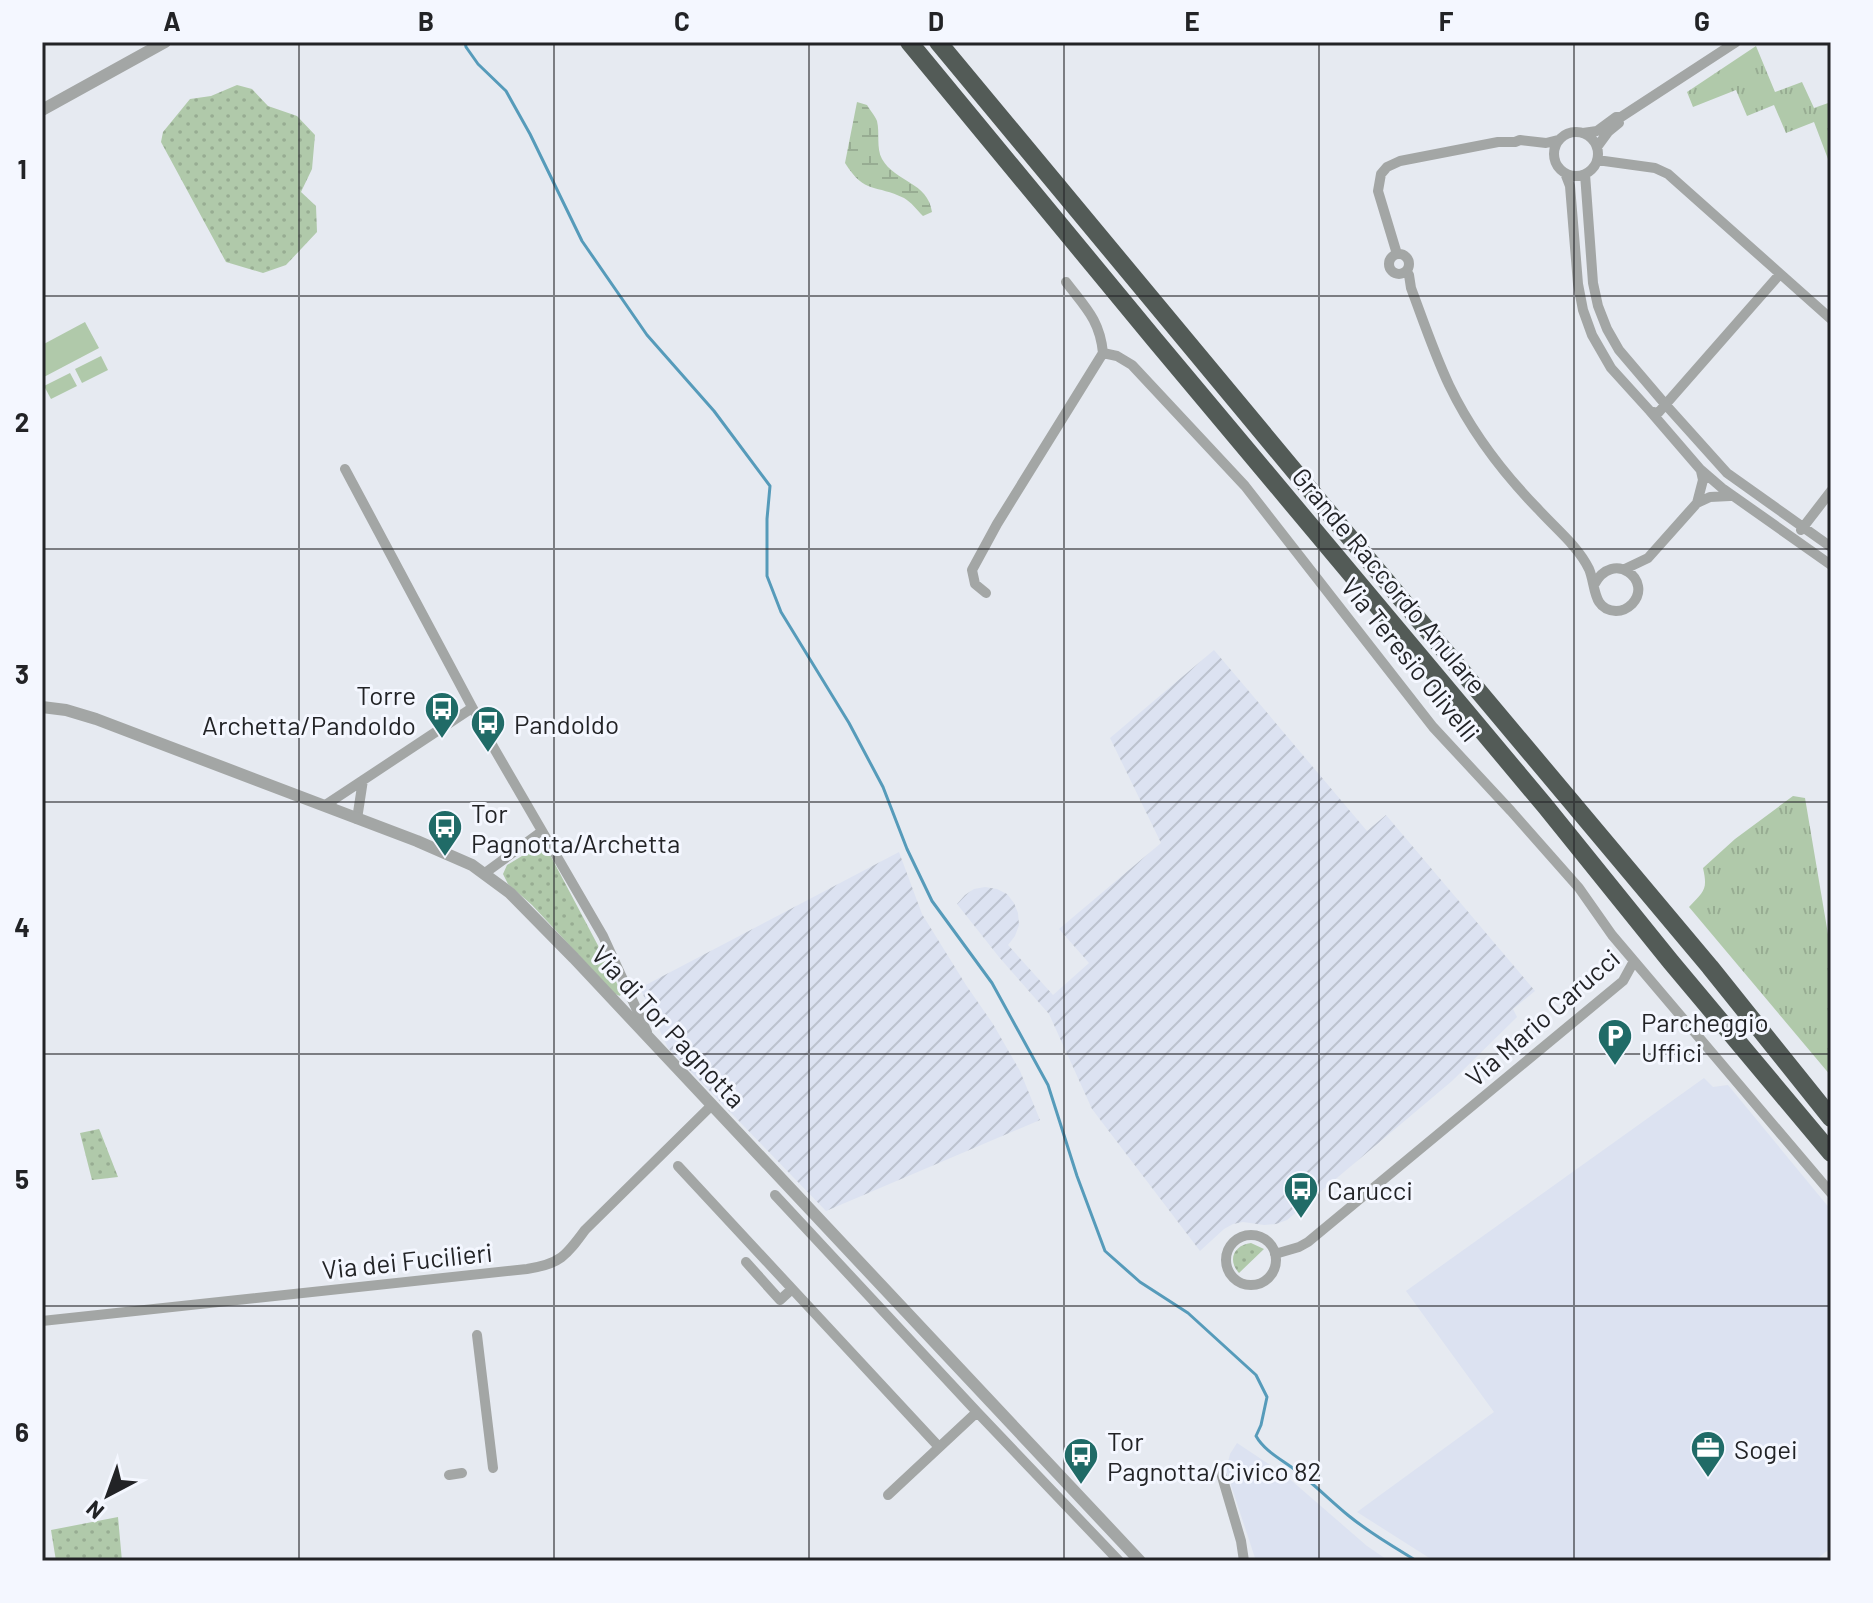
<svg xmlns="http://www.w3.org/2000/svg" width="1873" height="1603" font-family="Barlow,sans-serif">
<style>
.built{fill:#dce2f1}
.industrial{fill:url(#industrial-furrows)}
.grass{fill:url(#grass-dots)}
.wetland{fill:url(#wetland-marsh)}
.park{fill:url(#park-tufts)}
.pitch{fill:#b0c9aa}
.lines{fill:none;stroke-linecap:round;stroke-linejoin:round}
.stream{stroke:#569bba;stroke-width:3}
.minor{stroke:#a3a6a5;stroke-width:10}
.tertiary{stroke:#a3a6a5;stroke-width:12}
.motorway{stroke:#535b57;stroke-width:18}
.grid{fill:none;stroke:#222326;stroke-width:2;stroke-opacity:0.55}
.labels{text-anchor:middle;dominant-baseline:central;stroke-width:6;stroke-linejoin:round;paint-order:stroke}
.street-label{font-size:26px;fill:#222326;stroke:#f4f7ff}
.poi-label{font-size:26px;fill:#222326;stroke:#f4f7ff;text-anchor:start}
.neatline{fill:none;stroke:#222326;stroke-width:3}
.grid-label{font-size:26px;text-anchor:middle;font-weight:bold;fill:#222326}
</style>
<defs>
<pattern id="industrial-furrows" width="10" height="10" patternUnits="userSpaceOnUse" patternTransform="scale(2)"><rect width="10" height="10" fill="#dce2f1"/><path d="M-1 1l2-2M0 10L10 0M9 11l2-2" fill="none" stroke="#bcc2ce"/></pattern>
<pattern id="grass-dots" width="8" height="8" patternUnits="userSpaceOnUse" patternTransform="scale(2)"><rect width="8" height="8" fill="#b0c9aa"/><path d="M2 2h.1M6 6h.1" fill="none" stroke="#97ac92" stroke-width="1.8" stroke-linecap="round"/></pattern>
<pattern id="wetland-marsh" width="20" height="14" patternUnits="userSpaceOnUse" patternTransform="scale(2)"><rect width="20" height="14" fill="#b0c9aa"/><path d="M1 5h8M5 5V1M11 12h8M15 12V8" fill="none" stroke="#97ac92"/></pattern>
<pattern id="park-tufts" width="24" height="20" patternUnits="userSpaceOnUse" patternTransform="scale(2)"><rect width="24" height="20" fill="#b0c9aa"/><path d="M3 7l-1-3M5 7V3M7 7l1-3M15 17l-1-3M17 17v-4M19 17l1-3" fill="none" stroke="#97ac92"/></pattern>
</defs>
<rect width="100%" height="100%" fill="#e6eaf1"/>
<!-- built -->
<path class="built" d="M1704 1078 1713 1087 1728 1085 1831 1210V1548L1814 1561H1434L1357 1512 1494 1412 1406 1291Z
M1237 1443 1285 1475 1367 1546 1389 1561H1256L1226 1470 1230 1454Z"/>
<!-- industrial -->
<path class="industrial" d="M1214 650 1367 831 1386 815 1535 991 1513 1009 1517 1017 1452 1081 1287 1220 1276 1224 1264 1225 1243 1222 1233 1224 1224 1229 1200 1251 1092 1109 1049 1014 999 957 957 904 965 895 974 889 985 887 997 889 1007 894 1014 903 1018 913 1019 925 1015 936 1008 945 1053 995 1089 963 1059 929 1161 843 1110 738Z
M899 852 922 914 966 985 993 1024 1020 1071 1040 1120 826 1211 668 1048 640 988Z"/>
<!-- grass -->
<path class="grass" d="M237 85 252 89 268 106 297 116 315 135 312 169 301 192 316 206 317 232 286 265 263 273 226 262 161 142 163 132 190 99 211 96Z
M540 845H544L547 849 612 972 621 993 620 996 615 994 532 905 508 884 503 874 507 865Z
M99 1129 100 1131 118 1177 92 1180 80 1133Z
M1251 1243 1264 1249 1239 1273C1227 1260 1234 1245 1251 1243Z
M118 1517 122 1561H56L51 1530Z"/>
<!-- wetland -->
<path class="wetland" d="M857 102 867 105C870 110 875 116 877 121 880 133 876 148 882 159 895 182 928 182 932 212L923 216C917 210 911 202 904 198 876 184 865 195 845 163Z"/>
<!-- park -->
<path class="park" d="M1756 46 1775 92 1802 82 1814 108 1831 102V158L1828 159 1814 122 1786 133 1774 105 1747 116 1736 90 1693 107 1687 92Z
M1793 796 1805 798 1831 952V1076L1689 907C1704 891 1708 890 1703 868L1735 839Z"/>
<!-- pitch -->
<path class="pitch" d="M85 322 99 348 42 378V345Z
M101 356 108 370 82 383 75 369Z
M70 373 77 386 51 399 44 386Z"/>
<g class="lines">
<!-- stream -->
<path class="stream" d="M465 42 466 47 478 64 506 91 530 134 582 241 647 335 714 411 770 486 767 519V576L781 612 849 723 883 787 907 849 932 901 992 983 1048 1085 1077 1176 1105 1251 1140 1282 1188 1313 1256 1375 1267 1397 1261 1425 1256 1436C1265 1452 1283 1460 1298 1472 1316 1486 1332 1502 1349 1516 1371 1534 1394 1547 1417 1561"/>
<!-- minor -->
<path class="minor" d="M1554 154a22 22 0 1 1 44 0a22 22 0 1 1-44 0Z
M1583 133 1597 131 1616 117H1621L1736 42
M1597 147 1608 132 1619 123
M1597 160 1655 168 1668 174 1831 319
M1565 173 1570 186 1578 284 1583 310 1592 335 1611 368 1650 411 1658 413 1780 274
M1585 174 1593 283 1598 306 1607 329 1619 350 1665 404 1727 473 1831 547
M1389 264a10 10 0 1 1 20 0a10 10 0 1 1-20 0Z
M1397 254 1378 191 1381 174 1387 167 1400 161 1498 142H1515L1520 140 1546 143 1558 140
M1407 272 1409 275 1411 288C1423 320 1434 353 1449 385 1471 431 1502 472 1538 509 1555 528 1578 546 1589 569 1596 585 1592 610 1616 611 1623 611 1628 608 1632 604 1654 581 1613 548 1594 585
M1066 282C1085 307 1100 320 1103 353L1117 356 1132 365 1245 486 1433 727 1511 811 1579 888 1612 935 1831 1193
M1650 411 1700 469 1722 488 1831 565
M345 469 495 750 603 936 647 1032
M1697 503 1710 497 1730 496
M1801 530 1831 491
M1625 569 1648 558 1697 503 1703 480 1701 471
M986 593 975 584 972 570 997 524 1103 353
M324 806 472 708
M357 819 363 780
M485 873 541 832
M678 1166 939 1447
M775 1195 977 1412
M1226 1260a25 25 0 1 1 50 0a25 25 0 1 1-50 0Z
M1275 1254 1299 1247 1308 1242 1623 981 1634 961
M746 1262 780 1300 792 1289
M42 1321 527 1269C560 1264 566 1256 585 1230L712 1105
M477 1335 493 1468
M1221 1473 1241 1541 1244 1561
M449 1475 462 1473
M888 1495 977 1412 1119 1561"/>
<!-- tertiary -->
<path class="tertiary" d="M42 110 165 42
M42 707 66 710 96 719 417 841 472 865 510 893 574 958 1140 1561"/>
<!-- motorway -->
<path class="motorway" d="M909 42 1155 340 1546 807 1671 962 1831 1153
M938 42 1330 514 1710 967 1831 1118"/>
</g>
<!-- grid -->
<path class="grid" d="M299 42V1561M554 42V1561M809 42V1561M1064 42V1561M1319 42V1561M1574 42V1561M42 296H1831M42 549H1831M42 802H1831M42 1054H1831M42 1306H1831"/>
<!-- icons -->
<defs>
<symbol id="bus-pin" viewBox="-11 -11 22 30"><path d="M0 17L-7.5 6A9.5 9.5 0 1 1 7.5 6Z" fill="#206b67" stroke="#f4f7ff"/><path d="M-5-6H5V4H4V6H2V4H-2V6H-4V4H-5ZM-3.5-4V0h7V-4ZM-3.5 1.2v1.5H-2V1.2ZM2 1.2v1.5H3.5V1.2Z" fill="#fff"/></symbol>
<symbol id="parking-pin" viewBox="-11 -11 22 30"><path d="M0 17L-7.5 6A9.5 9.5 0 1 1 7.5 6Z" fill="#206b67" stroke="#f4f7ff"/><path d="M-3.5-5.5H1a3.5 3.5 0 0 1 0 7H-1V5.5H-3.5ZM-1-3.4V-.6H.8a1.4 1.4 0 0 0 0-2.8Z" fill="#fff"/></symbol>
<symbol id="office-pin" viewBox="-11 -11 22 30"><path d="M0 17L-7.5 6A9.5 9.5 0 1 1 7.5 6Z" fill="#206b67" stroke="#f4f7ff"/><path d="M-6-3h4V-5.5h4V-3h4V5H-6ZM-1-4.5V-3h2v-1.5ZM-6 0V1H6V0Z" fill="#fff"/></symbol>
</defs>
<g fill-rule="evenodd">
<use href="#bus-pin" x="422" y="689" width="40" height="54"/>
<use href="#bus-pin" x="468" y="703" width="40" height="54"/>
<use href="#bus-pin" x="425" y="807" width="40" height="54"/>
<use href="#parking-pin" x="1595" y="1016" width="40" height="54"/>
<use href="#bus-pin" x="1281" y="1169" width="40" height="54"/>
<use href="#office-pin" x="1688" y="1428" width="40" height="54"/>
<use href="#bus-pin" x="1061" y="1435" width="40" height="54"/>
</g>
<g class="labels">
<!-- street labels -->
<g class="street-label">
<text transform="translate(1390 580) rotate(50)">Grande Raccordo Anulare</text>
<text transform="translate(1411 659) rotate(51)">Via Teresio Olivelli</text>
<text transform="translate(1542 1017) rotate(-41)">Via Mario Carucci</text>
<text transform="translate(669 1026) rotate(47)">Via di Tor Pagnotta</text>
<text transform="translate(407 1260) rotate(-6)">Via dei Fucilieri</text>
</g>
<!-- poi labels -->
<g class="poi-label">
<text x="416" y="694" text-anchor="end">Torre<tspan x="416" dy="30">Archetta/Pandoldo</tspan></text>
<text x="514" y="723">Pandoldo</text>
<text x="471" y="812">Tor<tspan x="471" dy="30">Pagnotta/Archetta</tspan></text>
<text x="1641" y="1021">Parcheggio<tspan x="1641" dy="30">Uffici</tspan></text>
<text x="1327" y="1189">Carucci</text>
<text x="1107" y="1440">Tor<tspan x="1107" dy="30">Pagnotta/Civico 82</tspan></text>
<text x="1734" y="1448">Sogei</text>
</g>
</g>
<!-- border -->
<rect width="1873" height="1603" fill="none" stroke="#f4f7ff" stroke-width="88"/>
<!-- north arrow -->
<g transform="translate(108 1495) rotate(221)" stroke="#f4f7ff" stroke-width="6" paint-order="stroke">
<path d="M0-6L14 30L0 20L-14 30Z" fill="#222326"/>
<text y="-12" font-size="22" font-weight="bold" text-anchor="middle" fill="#222326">N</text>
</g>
<rect x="44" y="44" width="1785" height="1515" class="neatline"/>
<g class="grid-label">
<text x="172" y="31">A</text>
<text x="426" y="31">B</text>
<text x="682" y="31">C</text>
<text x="936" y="31">D</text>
<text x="1192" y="31">E</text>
<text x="1446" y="31">F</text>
<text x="1702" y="31">G</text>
<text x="22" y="179">1</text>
<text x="22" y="432">2</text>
<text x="22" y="684">3</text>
<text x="22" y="937">4</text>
<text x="22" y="1189">5</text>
<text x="22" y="1442">6</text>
</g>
</svg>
